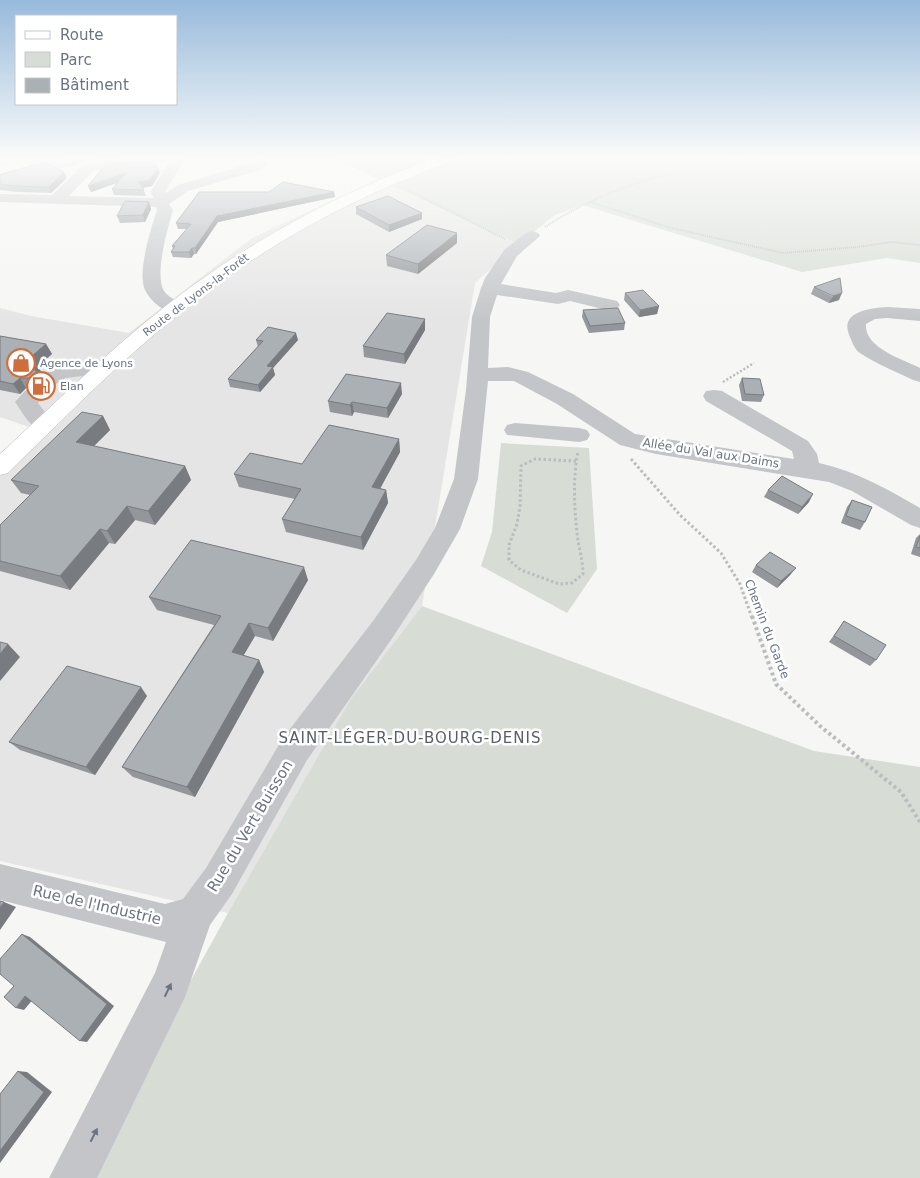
<svg xmlns="http://www.w3.org/2000/svg" width="920" height="1178" font-family="'DejaVu Sans',sans-serif">
<style>
.built{fill:#e4e5e4}
.green{fill:#d7ddd5}
.lines{fill:none;stroke-linecap:round;stroke-linejoin:round}
.river{fill:#bdc4ca;fill-rule:evenodd}
.major-casing{stroke:#b4b7bb;stroke-width:1}
.path-far3{stroke:#babcbe;stroke-width:2;stroke-dasharray:1 1;stroke-linecap:butt}
.path-far2{stroke:#babcbe;stroke-width:2.5;stroke-dasharray:2 2;stroke-linecap:butt}
.path-far1{stroke:#babcbe;stroke-width:3;stroke-dasharray:2.5 2.5;stroke-linecap:butt}
.path{stroke:#babcbe;stroke-width:4;stroke-dasharray:3 3;stroke-linecap:butt}
.minor{fill:#c3c5c8;fill-rule:evenodd}
.major{fill:#fff;fill-rule:evenodd}
.wall{fill:#93979c}
.shaded-wall{fill:#787b7f}
.building{fill:#abb0b5;stroke:#787b7f}
.oneway{fill:#697481}
.labels{text-anchor:middle;dominant-baseline:central;stroke-width:5;stroke-linejoin:round;paint-order:stroke}
.far-street-label{font-size:11px;fill:#697481;stroke:#fff}
.far-poi-label{font-size:11px;fill:#697481;stroke:#fff;text-anchor:start}
.street-label{font-size:12px;fill:#697481;stroke:#fff}
.quarter-label{font-size:15px;letter-spacing:1px;fill:#565e67;stroke:#fff}
.near-street-label{font-size:15px;fill:#697481;stroke:#fff}
</style>
<rect width="100%" height="100%" fill="#f6f6f4"/>
<!-- built -->
<path class="built" d="M379 179 519 244 475 283 422 606 351 700 228 913 0 861V453L29 427 0 417V308L31 316 129 333 252 238Z"/>
<!-- green -->
<path class="green" d="M330 157H920V263L887 258 802 272 582 205 555 215 519 244Z
M501 443 589 448 597 569 567 613 481 566 492 532Z
M422 606 814 751 920 767V1178H82L228 913 351 699Z"/>
<g class="lines">
<!-- river -->
<path class="river" d="M65 157H92L89 161 0 185V174Z"/>
<defs>
<path id="major" d="M439 157H458L456 160C356 195 262 246 180 313 119 362 64 418 8 473L0 475V454C55 403 108 351 167 305 249 241 341 191 439 157Z"/>
</defs>
<!-- major casing -->
<use href="#major" class="major-casing"/>
<!-- path-far3 -->
<path class="path-far3" d="M0 165 24 157
M408 190 505 239
M590 202 671 228 783 253 858 247 891 242 920 245
M545 227C612 184 667 173 744 157"/>
<!-- path-far2 -->
<path class="path-far2" d="M723 382 754 363"/>
<!-- path-far1 -->
<path class="path-far1" d="M631 459 680 515 721 553 740 584 752 618
M576 461 535 459 521 466 520 507 517 524 509 545V560L521 570 559 584 572 583 583 574C583 559 578 546 577 532 574 506 573 477 578 451"/>
<!-- path -->
<path class="path" d="M752 616 776 684 820 726 901 792 920 822"/>
<!-- minor -->
<path class="minor" d="M130 157H183L185 159 165 192 166 193 178 185 246 165 255 161V157H269L266 166 256 171 188 191 169 204 173 210C168 227 154 275 164 291 169 298 179 301 184 308L182 312C173 314 167 312 160 307 154 303 148 296 145 290 137 271 151 229 157 210L156 207 0 202V194L52 195 84 164ZM149 162 169 163 150 192 154 198 69 196 93 171Z
M532 231 538 233 540 236 517 256 501 284 556 293 568 290 617 301 620 305 617 309 611 311 570 301 558 304 497 295 490 317 488 368 508 367 528 372 573 394 635 434 794 459 792 451 706 401 703 396 706 391 714 390 722 391 808 441 817 454 819 463C856 471 887 489 920 508V528L911 525 852 491 829 482 656 454 620 445 557 404 514 381H488L478 479 460 529 434 574 393 637 307 760 232 894 210 925 185 997 97 1178H49L155 973 166 942 0 900V864L165 904 183 899 206 868 283 738 373 621 416 560 435 528 454 479 466 390 472 317 481 288 485 278 505 249 526 233Z
M887 307 920 309V321L887 318 875 319 866 324C864 348 902 359 920 368V382L913 380C895 371 876 364 860 353 855 350 852 342 850 337 838 312 869 308 887 307Z
M104 363 111 365 114 369 111 373 65 378C58 384 54 386 45 383L42 379 52 368Z
M34 389 42 390 45 395 38 403 55 425 52 430C33 435 25 416 15 402L26 390Z
M515 423 579 428 587 430 590 435 587 440 579 442 507 435 504 430 507 425Z"/>
<!-- major -->
<use href="#major" class="major"/>
</g>
<!-- wall -->
<path class="wall" d="M160 173 152 186 143 188 146 196 114 195 112 189 117 183 91 192 88 186Z
M0 175 67 178 51 193 18 192 0 190Z
M334 192 335 197 218 222 196 254H194L191 258 173 257 171 252 173 249 172 246 187 229H178L176 223Z
M149 202 151 209 145 222 120 223 117 216Z
M356 207 422 219 389 232 356 214Z
M457 243 418 274 387 266 386 255Z
M814 287 839 300 829 303 811 294Z
M625 293 659 306 657 314 639 317 624 300Z
M583 310 625 323 624 330 589 333 582 317Z
M425 330 405 364 364 357 363 346Z
M0 336 46 344 52 354 38 366 42 375 46 376 52 386 45 392 42 388H26L20 394 0 390Z
M256 340H298L273 368 275 375 260 392 230 387 228 379 258 347Z
M742 378 764 395 761 402 742 401 739 385Z
M402 394 388 418 354 412 352 416 330 412 328 401Z
M103 416 110 430 94 446 185 466 191 480 155 525 135 520 115 544 109 543 70 590 0 571V525L30 495 21 493 11 480Z
M399 439 400 452 380 488 386 490 388 503 363 550 286 532 282 519 295 499 239 487 234 474 302 464Z
M768 490 809 502 798 514 764 497Z
M852 500 865 522 860 530 841 523 847 507Z
M920 534V557L911 554 916 538Z
M756 565 791 574 777 588 752 572Z
M308 580 273 641 255 636 243 655 259 660 264 672 195 797 133 777 122 767 214 625 157 610 149 597Z
M844 621 876 660 870 666 829 642Z
M147 696 95 775 20 750 9 742Z"/>
<!-- shaded-wall -->
<path class="shaded-wall" d="M158 167 160 173 152 186 141 188 139 182Z
M64 172 67 178 51 193 49 187Z
M126 173 128 179 91 192 88 186Z
M334 192 335 197 218 222 196 254 195 248 217 216Z
M149 202 151 209 145 222 143 215Z
M422 213V219L389 232V225Z
M457 233V243L418 274V264Z
M192 248 194 254 191 258 189 252Z
M842 293 839 300 829 303 833 296Z
M659 306 657 314 639 317 640 310Z
M425 319V330L405 364 404 354Z
M296 333 298 340 273 368 275 375 260 392 258 385 267 366Z
M46 344 52 354 38 366 43 375 40 379 25 362Z
M46 376 52 386 45 392 39 382Z
M20 378 26 388 20 394 13 384Z
M401 383 402 394 388 418 387 408Z
M352 402 354 412 352 416 350 405Z
M103 416 110 430 84 456 76 442Z
M399 439 400 452 374 500 372 487Z
M185 466 191 480 155 525 148 511Z
M386 490 388 503 363 550 361 537Z
M813 494 809 502 798 514 802 507Z
M127 506 135 520 115 544 107 531Z
M100 529 109 543 70 590 60 576Z
M304 567 308 580 273 641 268 628Z
M796 568 791 574 777 588 781 581Z
M249 623 255 636 238 665 232 652Z
M8 644 20 657 0 681V654Z
M259 660 264 672 195 797 187 787Z
M141 687 147 696 95 775 86 767Z
M4 902 16 907 0 930V908Z
M22 934 30 937 114 1006 87 1042 80 1041Z
M25 996 34 998 24 1010 16 1008Z
M18 1071 27 1072 52 1092 0 1163V1151Z"/>
<!-- building -->
<path class="building" d="M153 161 158 167 150 180 139 182 144 190 112 189 126 173 88 186 105 165Z
M43 162 64 172 49 187 15 186 0 184V175Z
M283 182 334 192 217 216 195 248H192L189 252H171L175 246H172L191 224 176 223 199 192H269Z
M388 196 422 213 389 225 356 207Z
M125 201 149 202 143 215 117 216Z
M427 225 457 233 418 264 386 255Z
M840 278 842 293 833 296 814 287Z
M643 290 659 306 640 310 625 293Z
M618 308 625 323 590 326 583 310Z
M387 313 425 319 404 354 363 346Z
M268 327 296 333 267 366 273 367 258 385 228 379 263 341 256 340Z
M0 336 46 344 25 362 37 365 34 369 38 374 46 376 39 382 36 378H20L13 384 0 381Z
M346 374 401 383 387 408 352 402 350 405 328 401Z
M742 378 760 379 764 395 745 394Z
M82 412 103 416 76 442 185 466 148 511 127 506 107 531 100 529 60 576 0 561V525L39 486 11 480Z
M329 425 399 439 372 487 386 490 361 537 282 519 301 489 234 474 250 453 302 464Z
M782 476 813 494 802 507 768 490Z
M852 500 872 507 865 522 846 516Z
M920 536V548L916 547Z
M191 540 304 567 268 628 249 623 232 652 259 660 187 787 122 767 221 616 149 597Z
M770 552 796 568 781 581 756 565Z
M844 621 886 645 876 660 834 636Z
M0 642 8 644 0 654Z
M67 666 141 687 86 767 9 742Z
M0 901 4 902 0 908Z
M22 934 107 1004 80 1041 25 996 16 1008 4 997 14 986 0 974V959Z
M18 1071 44 1092 0 1151V1094Z"/>
<!-- one-way arrows -->
<defs><path id="oneway-solid" d="M-6-.8H1V-3.2L6.5 0L1 3.2V.8H-6Z" transform="scale(1.25)"/></defs>
<g class="oneway">
<use href="#oneway-solid" transform="translate(168 990) rotate(-64)"/>
<use href="#oneway-solid" transform="translate(94 1135) rotate(-63)"/>
</g>
<!-- sky -->
<linearGradient id="sky" x2="0" y2="1"><stop stop-color="#97badc"/><stop offset="0.49" stop-color="#fbfbfa"/><stop offset="1" stop-color="#fbfbfa" stop-opacity="0"/></linearGradient>
<rect width="920" height="322" fill="url(#sky)"/>
<!-- icons -->
<defs>
<symbol id="shop-ring" viewBox="-11 -11 22 22"><circle r="9.5" fill="#fff" stroke="#cf6e3b" stroke-width="1.5"/><path d="M-5-2.5h2.3a2.7 3.5 0 0 1 5.4 0H5L5.5 6h-11ZM-1.5-2.5h3a1.5 2.3 0 0 0-3 0Z" fill="#cf6e3b"/></symbol>
<symbol id="fuel-ring" viewBox="-11 -11 22 22"><circle r="9.5" fill="#fff" stroke="#cf6e3b" stroke-width="1.5"/><path d="M-5.5-6h7V0h2V4h1.3V-2.5L3-4.5l.8-.8L6-3V5H2.5V1h-1V6h-7ZM-4.2-4.7v3.2H.2V-4.7Z" fill="#cf6e3b"/></symbol>
</defs>
<g fill-rule="evenodd">
<use href="#shop-ring" x="5" y="347" width="32" height="32"/>
<use href="#fuel-ring" x="25" y="370" width="32" height="32"/>
</g>
<g class="labels">
<!-- far-street labels -->
<g class="far-street-label">
<text transform="translate(196 295) rotate(-37)">Route de Lyons-la-Forêt</text>
</g>
<!-- far-poi labels -->
<g class="far-poi-label">
<text x="40" y="363">Agence de Lyons</text>
<text x="60" y="386">Elan</text>
</g>
<!-- street labels -->
<g class="street-label">
<text transform="translate(711 453) rotate(9)">Allée du Val aux Daims</text>
<text transform="translate(767 629) rotate(69)">Chemin du Garde</text>
</g>
<!-- quarter labels -->
<g class="quarter-label">
<text x="410" y="738">SAINT-LÉGER-DU-BOURG-DENIS</text>
</g>
<!-- near-street labels -->
<g class="near-street-label">
<text transform="translate(250 826) rotate(-59)">Rue du Vert Buisson</text>
<text transform="translate(97 905) rotate(13)">Rue de l'Industrie</text>
</g>
</g>
<!-- legend -->
<rect x="15" y="15" width="162" height="90" fill="#ffffff" stroke="#c3c7cd"/>
<rect x="25" y="31" width="25" height="8" fill="#ffffff" stroke="#c3c7cd"/>
<text x="60" y="40" font-size="15" fill="#697481">Route</text>
<rect x="25" y="52" width="25" height="15" fill="#d7ddd5" stroke="#c3c7cd"/>
<text x="60" y="65" font-size="15" fill="#697481">Parc</text>
<rect x="25" y="78" width="25" height="15" fill="#abb0b5" stroke="#c3c7cd"/>
<text x="60" y="90" font-size="15" fill="#697481">Bâtiment</text>
</svg>
